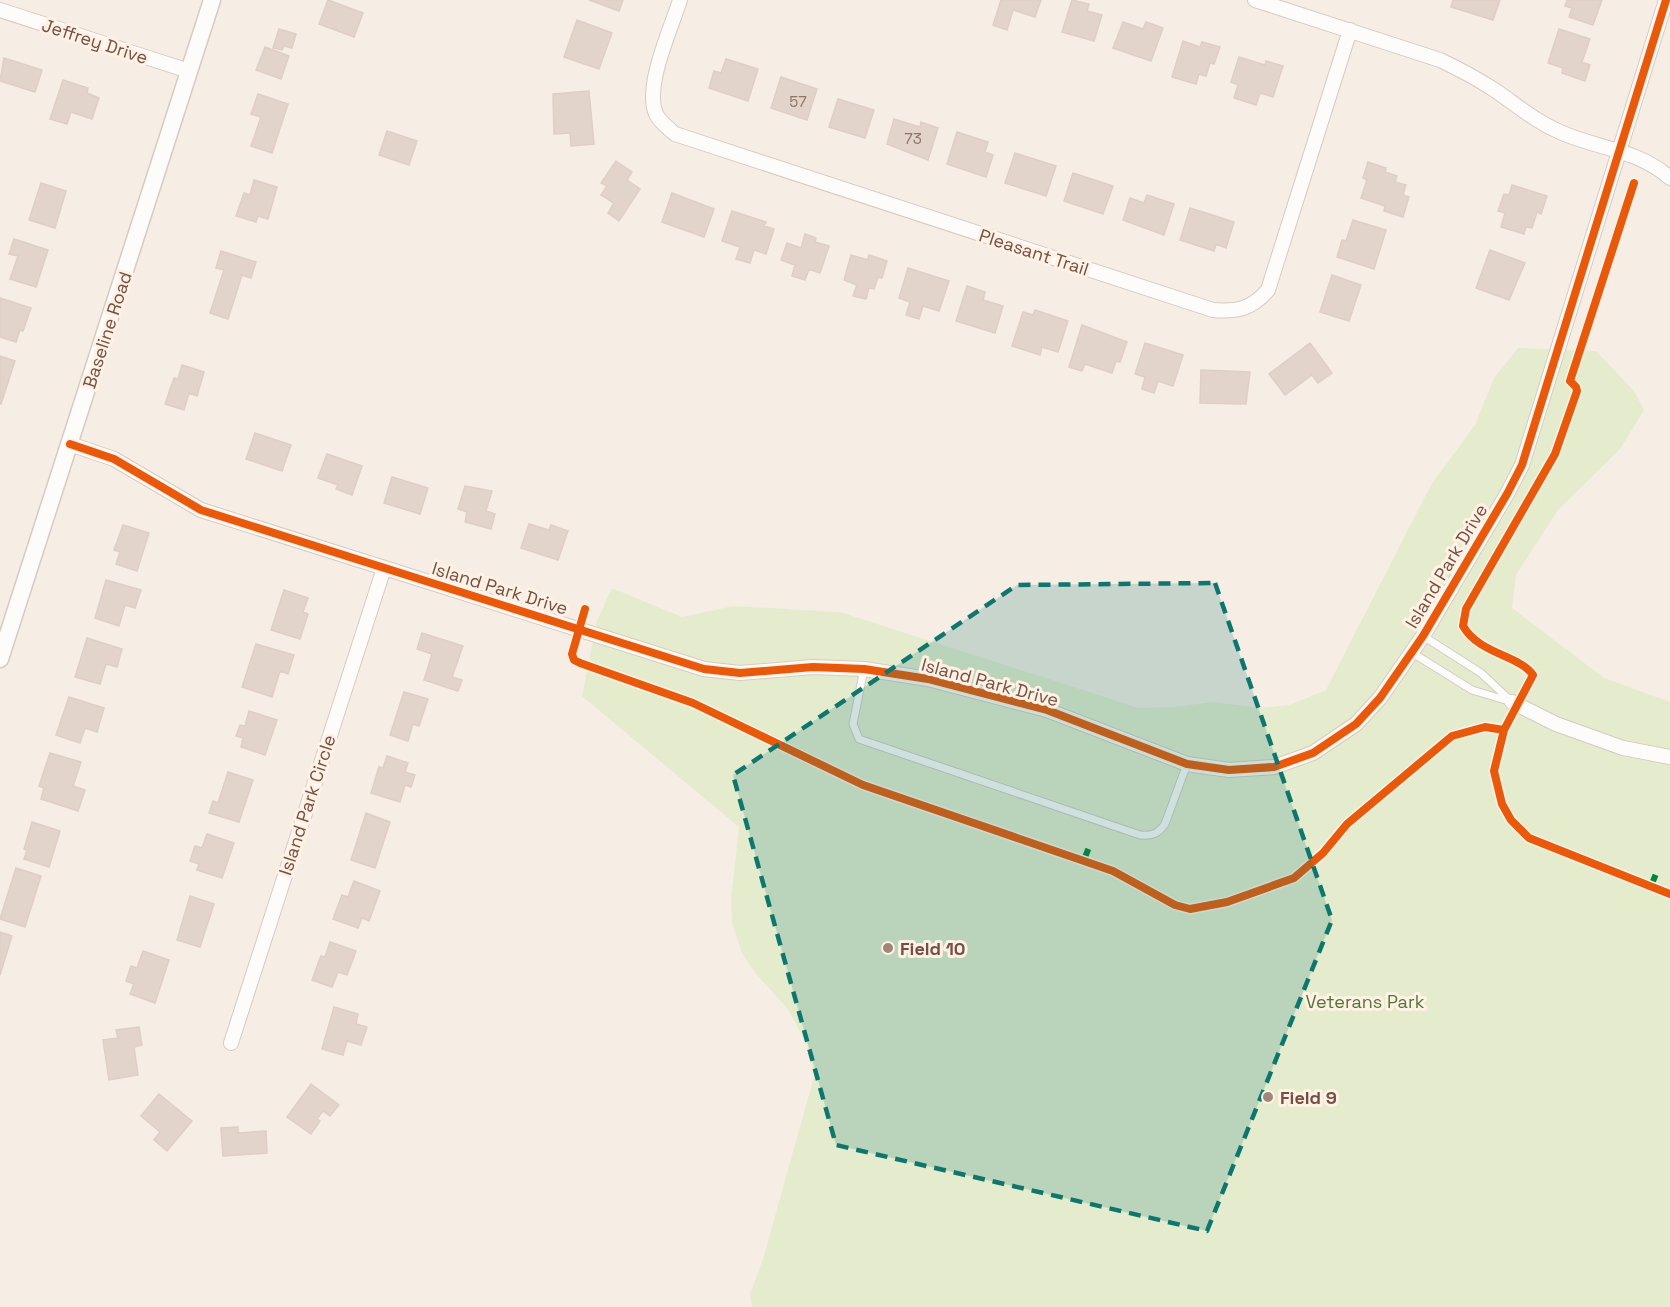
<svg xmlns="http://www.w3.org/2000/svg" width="1670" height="1307" font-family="'Space Grotesk',sans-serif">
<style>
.green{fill:#e4eccd}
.building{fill:#e3d4cb;stroke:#dfcec6;stroke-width:1.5}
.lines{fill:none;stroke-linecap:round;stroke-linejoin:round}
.service-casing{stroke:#d7cac2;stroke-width:9}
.minor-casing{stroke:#d7cac2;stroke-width:16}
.tertiary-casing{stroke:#d7cac2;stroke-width:19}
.service{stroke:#fefcfb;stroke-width:7}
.minor{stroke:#fefcfb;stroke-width:14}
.tertiary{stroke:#fefcfb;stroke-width:16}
.quiet{stroke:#00873e;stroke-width:6;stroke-dasharray:12 6;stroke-linecap:butt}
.cycleway-casing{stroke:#fff1e4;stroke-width:11}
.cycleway{stroke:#e8590c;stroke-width:8}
.marked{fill:#0f766e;fill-opacity:0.2;stroke:#0f766e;stroke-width:4.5;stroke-dasharray:12 8;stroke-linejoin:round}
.poi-dot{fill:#a2867b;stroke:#fff1e4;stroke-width:2}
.labels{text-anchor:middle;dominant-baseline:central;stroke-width:6;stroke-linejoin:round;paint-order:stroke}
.number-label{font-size:15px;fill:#927267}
.street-label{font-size:18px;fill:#754f43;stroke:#fff1e4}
.poi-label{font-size:18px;font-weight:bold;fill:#754f43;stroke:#fff1e4;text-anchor:start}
.park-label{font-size:18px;fill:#527638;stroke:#fff1e4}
</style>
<rect width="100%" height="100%" fill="#f6ede4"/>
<!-- green -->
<path class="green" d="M1518 348 1596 351 1634 391 1644 410 1620 449 1558 510 1516 575 1512 608 1604 678 1670 702V1307H752L750 1294 763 1259 814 1077 809 1049 788 1009 756 974 742 953 732 923 731 900 739 827 582 696 597 621 612 588 682 617 734 606 840 612 1139 708 1174 707 1213 702 1259 708 1289 705 1326 690 1431 485 1475 425 1494 378Z"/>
<!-- building -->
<path class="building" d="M328 0 363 13 354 37 319 24Z
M589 0H623L619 11Z
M1001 0H1041L1035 17 1013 10 1007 30 993 25Z
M1072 0 1089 4 1087 11 1102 15 1094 41 1062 32Z
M1453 0H1500L1493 20 1451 7Z
M1567 0H1602L1593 25 1569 17 1572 8 1565 6Z
M577 20 612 33 599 69 564 57Z
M1123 22 1143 29 1146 22 1163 28 1151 61 1113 48Z
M279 29 296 34 292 48 284 46 282 50 273 48Z
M1559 29 1590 39 1582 62 1590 65 1585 81 1562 73 1563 68 1548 63Z
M1183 41 1200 47 1202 42 1220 47 1214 64 1210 63 1206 76 1199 74 1196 84 1172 77Z
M265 47 289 56 281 79 256 70Z
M1239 57 1265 65 1266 61 1283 66 1273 97 1260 93 1256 105 1234 98 1238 85 1231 82Z
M4 58 42 70 35 92 0 81Z
M726 59 758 69 748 101 709 88 714 71 721 73Z
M781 77 817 89 807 120 771 108Z
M63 80 88 88 87 93 99 98 92 119 71 112 67 124 50 119Z
M589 91 594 144 571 146 570 133 554 134 553 94Z
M258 94 288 104 272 153 251 146 261 117 251 114Z
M838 99 874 110 865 138 829 127Z
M894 119 920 127 921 122 938 128 928 160 887 144Z
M387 131 417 141 409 165 379 155Z
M957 132 988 142 985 152 993 155 986 177 947 164Z
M1015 153 1056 166 1046 196 1005 183Z
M616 161 632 172 627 180 640 189 619 221 608 213 614 203 601 195 607 186 601 183Z
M1368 162 1386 168 1385 172 1397 176 1395 182 1406 185 1403 195 1409 197 1403 217 1384 211 1385 206 1361 198 1367 180 1363 178Z
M1073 173 1113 186 1103 214 1064 201Z
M254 180 277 187 268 219 258 216 256 222 236 216 244 193 250 195Z
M41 183 66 191 55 228 29 220Z
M1512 185 1547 196 1541 214 1537 212 1532 228 1526 227 1524 234 1501 227 1505 213 1498 211 1504 194 1509 195Z
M672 193 714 209 704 237 662 222Z
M1147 195 1174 204 1164 235 1123 220 1130 198 1144 203Z
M1190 208 1234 222 1226 248 1216 244 1214 251 1180 240Z
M732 211 766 222 764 226 774 229 766 254 754 250 750 263 736 259 740 247 722 241Z
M1353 220 1386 230 1374 269 1337 257 1342 240 1346 241Z
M805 234 816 238 815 242 829 246 820 273 809 269 805 280 792 276 795 265 781 260 787 243 801 248Z
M14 239 48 250 36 287 10 279 18 256 9 254Z
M1490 250 1525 263 1509 300 1476 288Z
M221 251 256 262 251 278 242 275 228 319 210 313 224 270 216 268Z
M851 255 868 260 869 255 887 261 882 278 878 277 874 289 869 288 866 299 853 296 857 285 844 280Z
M908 268 949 281 939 311 923 306 919 319 906 315 910 302 899 298Z
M1332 275 1361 285 1349 321 1320 312Z
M967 286 985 292 983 300 1003 306 995 333 956 321Z
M0 298 31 308 23 331 20 330 16 342 0 337Z
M1035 310 1068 321 1058 352 1042 347 1040 355 1012 346 1023 312 1033 315Z
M1082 325 1127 342 1120 362 1116 361 1112 373 1085 364 1082 371 1069 367Z
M1145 343 1183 355 1173 386 1158 381 1154 393 1142 389 1145 377 1135 374Z
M1310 343 1332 373 1318 383 1312 375 1285 395 1269 374Z
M0 356 15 361 1 404H0Z
M182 365 204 372 197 396 189 393 184 410 165 404 174 378 178 379Z
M1201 370 1250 372 1246 404 1200 403Z
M255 433 291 445 282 471 246 459Z
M327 454 362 466 352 495 336 489 338 485 318 478Z
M392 477 428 488 420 514 384 503Z
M465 486 492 491 486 511 495 514 491 529 465 522 467 512 458 509Z
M529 524 549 530 551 525 568 531 558 560 521 548Z
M123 525 149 533 137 571 116 564 120 552 114 550Z
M106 580 141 590 135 608 125 605 119 626 95 618Z
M284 590 308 598 303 612 308 614 300 639 271 630Z
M422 633 463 646 452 677 462 680 458 691 424 680 432 654 417 649Z
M87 638 122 649 117 667 106 664 100 684 75 677Z
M256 644 294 655 288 674 280 671 272 697 242 687Z
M404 692 428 699 419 726 413 724 408 741 390 735Z
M69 697 104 708 97 732 85 728 80 743 56 735Z
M249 711 277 720 265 755 241 747 243 738 236 736 240 725 245 726Z
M50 753 81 762 73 786 85 790 78 811 41 799 44 788 39 786Z
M387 756 408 763 405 772 415 775 411 787 405 785 400 802 371 793 379 767 383 768Z
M228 772 253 780 239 822 209 813 213 801 218 803Z
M366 813 390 822 375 868 351 860Z
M32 822 60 831 49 867 24 859 27 850 24 849Z
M207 834 234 843 222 878 197 870 199 864 190 861 195 846 202 848Z
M16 868 41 876 25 927 0 919Z
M354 881 380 891 369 921 362 918 358 928 333 919 342 895 348 897Z
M190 896 214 904 200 947 177 940Z
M0 932 12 936 0 975Z
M330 942 356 951 347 975 338 972 332 987 312 980 321 956 325 957Z
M143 951 169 960 155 1003 130 994 134 984 126 981 131 966 137 968Z
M334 1007 358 1014 356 1024 367 1027 361 1045 347 1041 343 1055 322 1049Z
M139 1027 142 1045 134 1047 138 1075 109 1080 103 1040 118 1038 116 1030Z
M311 1084 339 1105 330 1116 323 1111 317 1119 320 1121 311 1134 287 1117Z
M159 1094 192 1121 167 1151 154 1140 160 1132 141 1116Z
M238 1127V1133L266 1131 267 1153 223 1156 221 1128Z"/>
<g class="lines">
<defs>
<path id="service" d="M1411 652 1472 690 1512 702 1481 673 1423 636
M864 669 853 724 859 739 1140 835C1152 836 1158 834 1165 824L1187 764"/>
<path id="minor" d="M680 0C671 29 644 86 656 114 660 122 668 128 675 134L1213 310C1237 312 1252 309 1268 290L1350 30
M1255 0 1440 60C1459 69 1476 78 1493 89 1517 105 1533 120 1560 132 1598 149 1637 149 1670 178
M0 10 189 71
M70 444 114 459 201 510 704 669 740 673 813 667 864 669 928 679 1047 710 1187 764 1229 770 1274 767 1313 753 1356 724 1380 698 1423 636 1507 494 1522 465 1666 0
M1512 702 1556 724 1623 748 1670 757
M231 1043 384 568"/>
<path id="tertiary" d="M0 659 212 0"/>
</defs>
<!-- service casing -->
<use href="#service" class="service-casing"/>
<!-- minor casing -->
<use href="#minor" class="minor-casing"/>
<!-- tertiary casing -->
<use href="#tertiary" class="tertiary-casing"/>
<!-- service -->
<use href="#service" class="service"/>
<!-- minor -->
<use href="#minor" class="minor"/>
<!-- tertiary -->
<use href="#tertiary" class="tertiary"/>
<!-- quiet -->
<path class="quiet" d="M1084 860 1089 847
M1651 886 1656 874"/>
<defs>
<path id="cycleway" d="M1634 183 1570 381 1576 387 1577 391 1555 454 1466 609 1463 626C1479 654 1519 655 1533 675L1504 730 1494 771 1502 804 1511 820 1529 838 1670 894
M70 444 114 459 201 510 704 669 740 673 813 667 864 669 928 679 1047 710 1187 764 1229 770 1274 767 1313 753 1356 724 1380 698 1423 636 1507 494 1522 465 1666 0
M585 609 572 654 574 660 580 663 693 703 863 785 1113 871 1175 905 1190 909 1227 902 1294 878 1323 853 1347 824 1452 736 1485 727 1504 730"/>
</defs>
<!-- cycleway casing -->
<use href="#cycleway" class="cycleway-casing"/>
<!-- cycleway -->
<use href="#cycleway" class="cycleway"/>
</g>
<!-- marked area -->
<path class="marked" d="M1215 583 1332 920 1207 1231 836 1145 733 775 1017 585Z"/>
<!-- markers -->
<g class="poi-dot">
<circle cx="888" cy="948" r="6"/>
<circle cx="1268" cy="1097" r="6"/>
</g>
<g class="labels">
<!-- number labels -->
<g class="number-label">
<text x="798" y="101">57</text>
<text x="913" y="138">73</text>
</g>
<!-- street labels -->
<g class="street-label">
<text transform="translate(95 41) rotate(18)">Jeffrey Drive</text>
<text transform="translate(1034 252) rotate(18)">Pleasant Trail</text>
<text transform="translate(107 330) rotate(-72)">Baseline Road</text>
<text transform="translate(1446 566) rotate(-59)">Island Park Drive</text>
<text transform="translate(500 588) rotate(17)">Island Park Drive</text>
<text transform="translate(990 682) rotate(15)">Island Park Drive</text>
<text transform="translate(307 805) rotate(-72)">Island Park Circle</text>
</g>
<!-- poi labels -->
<g class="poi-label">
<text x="900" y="948">Field 10</text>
<text x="1280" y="1097">Field 9</text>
</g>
<!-- park labels -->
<g class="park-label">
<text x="1365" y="1001">Veterans Park</text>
</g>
</g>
</svg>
